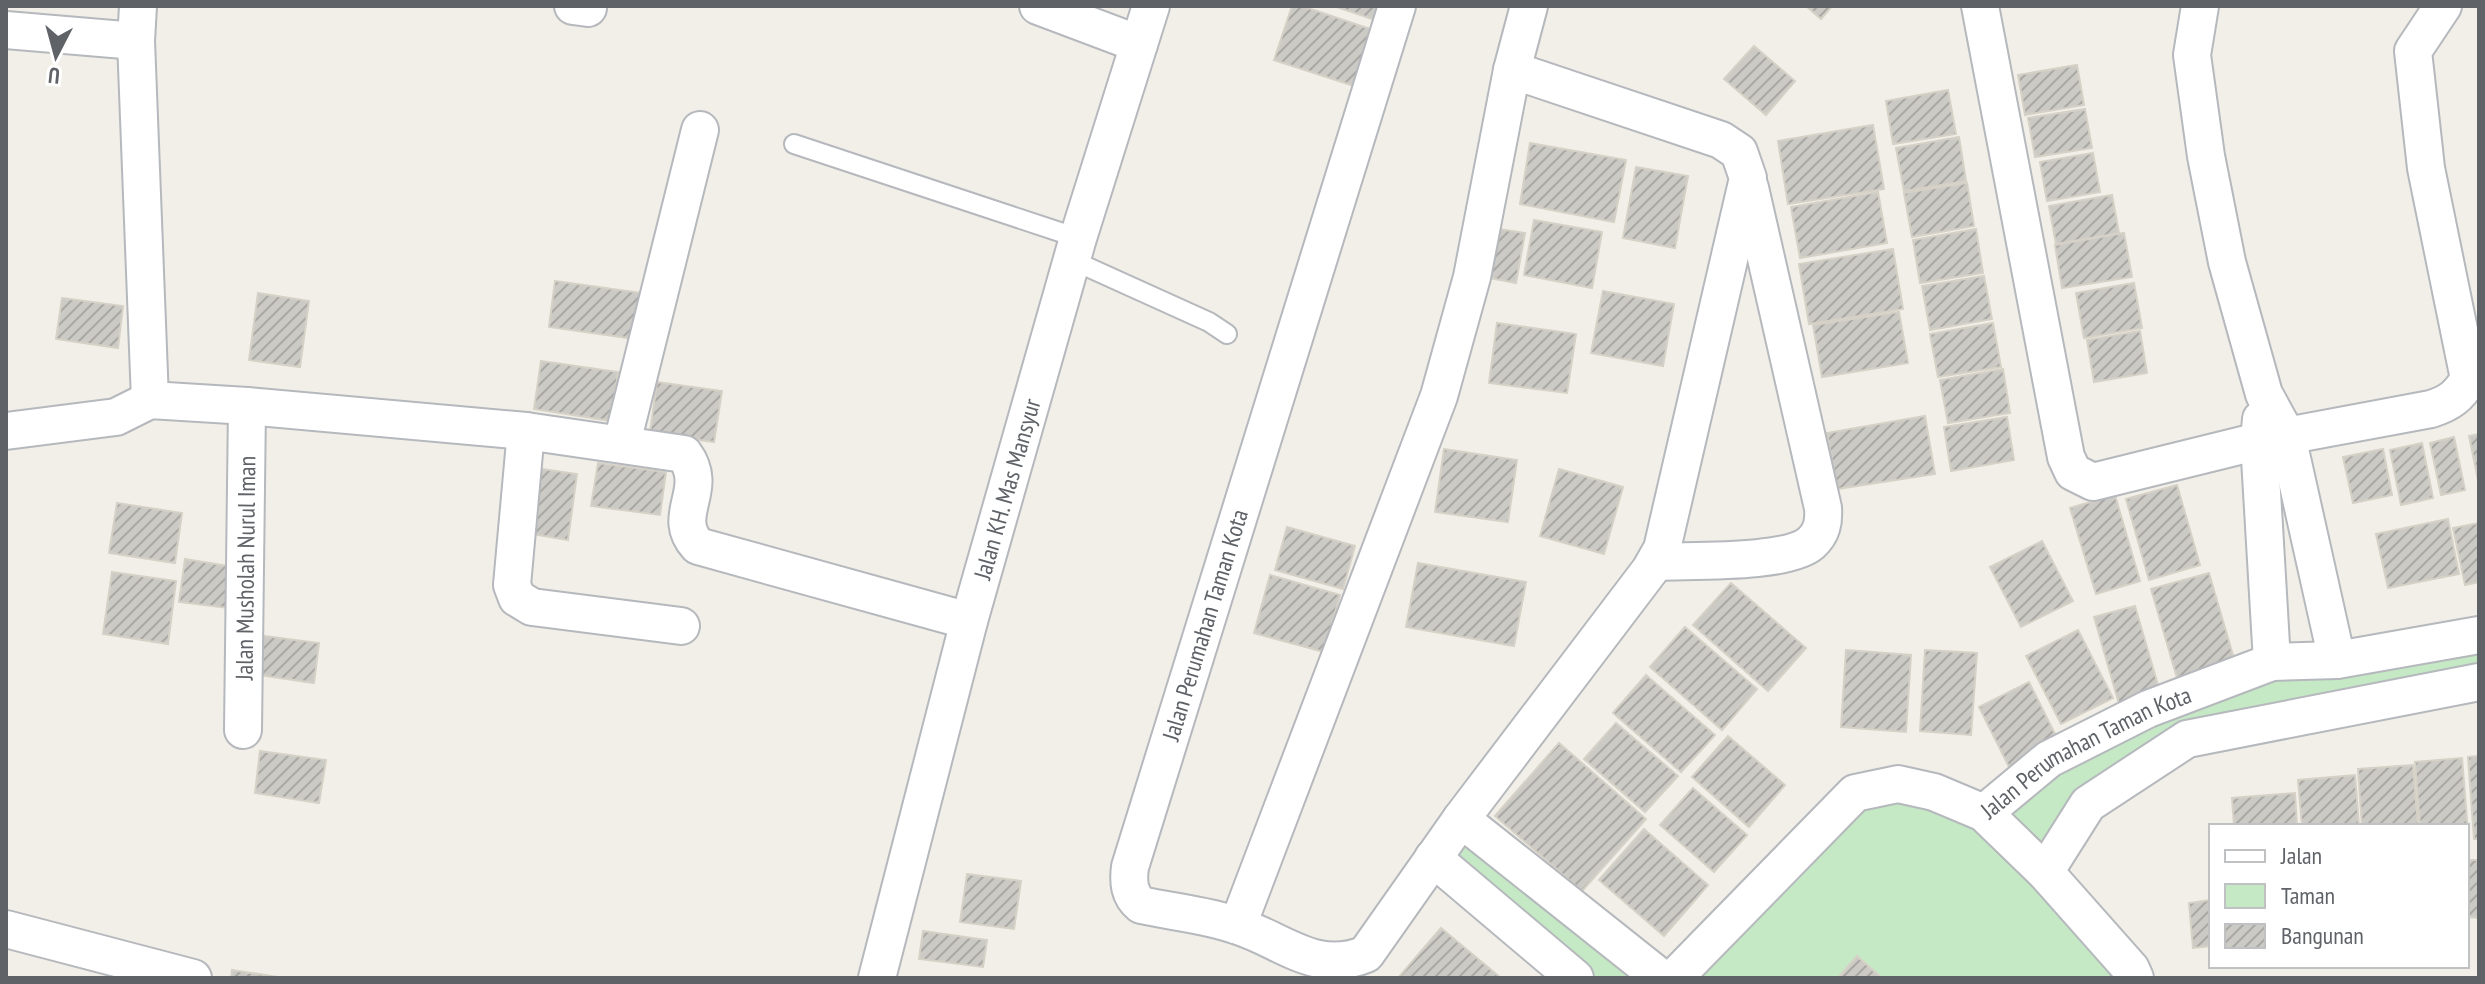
<svg xmlns="http://www.w3.org/2000/svg" width="2485" height="984" font-family="'PT Sans Narrow',sans-serif">
<style>
.green{fill:#c5e8c5}
.building{fill:url(#building-hatch);stroke:#d6d1c6;stroke-width:2}
.lines{fill:none;stroke-linecap:round;stroke-linejoin:round}
.lane-casing{stroke:#b5b8bc;stroke-width:22}
.street-casing{stroke:#b5b8bc;stroke-width:40}
.lane{stroke:#fff;stroke-width:18}
.street{stroke:#fff;stroke-width:36}
.labels{text-anchor:middle;dominant-baseline:central;stroke-width:7;stroke-linejoin:round;paint-order:stroke}
.street-label{font-size:24px;fill:#5f6368;stroke:#fff}
</style>
<defs>
<pattern id="building-hatch" width="6" height="6" patternUnits="userSpaceOnUse" patternTransform="scale(2)"><rect width="6" height="6" fill="#cccac5"/><path d="M-1 1l2-2M0 6l6-6M5 7l2-2" fill="none" stroke="#a9a8a4"/></pattern>
</defs>
<rect width="100%" height="100%" fill="#f1efe8"/>
<!-- green -->
<path class="green" d="M2479 635V682L2187 739 2088 804 2045 872 2135 978H1674L1855 793 1984 813 2272 662Z
M1461 819 1661 978H1575L1433 858Z"/>
<!-- building -->
<path class="building" d="M1292 6H1302L1373 30 1354 86 1274 60Z
M1334 6H1379L1375 20Z
M1806 6H1832L1821 19Z
M1754 46 1795 81 1766 115 1724 79Z
M2077 65 2084 105 2025 115 2018 75Z
M1948 90 1956 134 1893 144 1886 101Z
M2085 109 2092 148 2035 157 2028 118Z
M1873 125 1884 189 1788 204 1778 141Z
M1959 137 1966 181 1904 191 1896 148Z
M1530 143 1626 160 1614 222 1520 204Z
M2093 153 2100 192 2047 201 2040 162Z
M1636 167 1688 176 1675 248 1623 238Z
M1967 183 1974 226 1912 237 1904 193Z
M1878 192 1887 243 1800 258 1791 207Z
M2112 195 2119 233 2056 244 2049 206Z
M1534 220 1602 232 1592 288 1524 275Z
M1493 228 1525 233 1516 283 1484 277Z
M1976 229 1983 273 1920 283 1913 240Z
M2124 233 2132 277 2062 288 2055 245Z
M1893 249 1903 309 1809 324 1799 264Z
M1984 276 1992 319 1930 330 1922 286Z
M555 281 649 294 642 340 549 327Z
M2134 283 2142 328 2084 338 2076 293Z
M1603 291 1674 304 1663 366 1591 353Z
M258 293 309 301 300 367 249 360Z
M62 298 123 306 118 348 56 339Z
M1899 312 1908 363 1822 377 1813 325Z
M1497 323 1576 334 1567 393 1489 383Z
M1993 323 2001 367 1938 377 1930 334Z
M2140 331 2147 373 2094 382 2087 340Z
M541 361 618 372 611 421 534 409Z
M2003 369 2010 413 1948 423 1940 380Z
M657 382 722 391 714 442 650 433Z
M1925 416 1935 474 1837 489 1827 433Z
M2007 417 2014 460 1951 471 1944 427Z
M2479 434V485L2469 436Z
M2454 437 2465 490 2441 495 2430 443Z
M2422 443 2433 498 2401 505 2390 450Z
M1444 449 1517 460 1508 522 1435 512Z
M2383 449 2392 495 2353 503 2343 457Z
M598 463 666 472 660 515 591 506Z
M535 468 577 474 568 540 526 533Z
M1559 469 1623 487 1604 554 1540 536Z
M2177 485 2200 565 2149 580 2126 499Z
M2115 495 2140 581 2096 594 2070 508Z
M117 503 182 513 175 563 109 553Z
M2448 519 2459 574 2388 588 2376 534Z
M2479 523V582L2465 585 2453 528Z
M1287 527 1355 546 1343 589 1275 570Z
M2042 541 2073 601 2021 627 1990 567Z
M185 559 241 568 236 609 179 602Z
M1418 563 1526 582 1514 646 1406 627Z
M112 572 176 581 168 644 103 634Z
M2209 573 2235 662 2177 678 2151 589Z
M1270 575 1340 595 1324 652 1254 633Z
M1731 583 1806 648 1768 691 1693 625Z
M2135 606 2160 692 2119 704 2094 617Z
M1685 627 1757 689 1722 730 1650 667Z
M2078 630 2113 698 2061 724 2026 656Z
M257 635 319 643 314 683 252 674Z
M1846 650 1911 655 1906 732 1841 727Z
M1925 650 1977 653 1971 735 1920 731Z
M1646 675 1715 735 1681 772 1613 713Z
M2029 682 2060 744 2010 769 1979 707Z
M1616 723 1678 776 1645 812 1584 759Z
M1728 736 1785 785 1749 827 1692 777Z
M1559 743 1646 819 1582 891 1495 816Z
M260 751 326 760 319 803 255 793Z
M2479 756V839H2474L2468 757Z
M2462 758 2469 845 2467 846V826H2420L2415 762Z
M2413 765 2418 826H2362L2358 769Z
M2355 775 2359 826H2302L2298 780Z
M1693 788 1747 835 1714 872 1660 825Z
M2295 793 2297 826H2234L2232 798Z
M1644 829 1708 885 1664 936 1599 880Z
M2467 860H2479V918L2467 917Z
M967 874 1021 881 1014 929 960 922Z
M2211 900V946L2193 948 2189 903Z
M1441 928 1501 978H1398Z
M923 931 987 940 983 967 919 959Z
M1857 956 1882 978H1838Z
M232 970 284 978H231Z"/>
<g class="lines">
<defs>
<path id="lane" d="M794 144 1078 238
M1072 260 1209 322 1227 334"/>
<g id="street">
<path d="M138 6 136 41 150 400"/>
<path d="M573 6 588 8"/>
<path d="M1038 6 1139 44"/>
<path d="M1397 6 1130 867C1128 882 1129 895 1141 905 1173 912 1208 915 1238 926 1284 941 1316 975 1366 954L1461 819 1650 570 1662 549 1748 178 1739 152 1721 140 1512 70"/>
<path d="M1980 6 2066 457 2073 472 2093 482 2259 441 2431 409C2450 403 2459 396 2469 379L2426 168 2413 51 2443 6"/>
<path d="M2200 6 2192 55 2206 156 2227 262 2264 394 2287 436 2337 660"/>
<path d="M6 30 136 41"/>
<path d="M2261 419 2259 441 2272 662"/>
<path d="M6 431 116 417 150 400 247 406 526 431 684 454C711 490 669 515 698 546L969 621"/>
<path d="M526 431 512 585 517 598 532 607 681 626"/>
<path d="M622 443 700 130"/>
<path d="M1656 562C1691 560 1787 564 1811 543 1822 533 1824 522 1823 508L1750 188"/>
<path id="s1" d="M243 730 247 406"/>
<path id="s2" d="M1984 813 2049 759 2148 709 2272 662 2337 660 2479 635"/>
<path d="M1461 819 1661 978"/>
<path d="M1433 858 1575 978"/>
<path d="M1238 925 1439 396 1472 277 1512 70 1529 6"/>
<path d="M6 929 193 978"/>
<path id="s3" d="M877 978 969 621 1078 238 1151 6"/>
<path d="M1674 978 1855 793 1898 784 1934 792 1984 813 2045 872"/>
<path d="M2135 978 2131 969 2045 872 2088 804 2187 739 2479 682"/>
</g>
</defs>
<!-- lane casing -->
<use href="#lane" class="lane-casing"/>
<!-- street casing -->
<use href="#street" class="street-casing"/>
<!-- lane -->
<use href="#lane" class="lane"/>
<!-- street -->
<use href="#street" class="street"/>
</g>
<g class="labels">
<!-- street labels -->
<g class="street-label">
<text stroke="none"><textPath href="#s3" startOffset="506">Jalan KH. Mas Mansyur</textPath></text>
<text stroke="none"><textPath href="#s1" startOffset="162">Jalan Musholah Nurul Iman</textPath></text>
<text transform="translate(1205 625) rotate(-73)">Jalan Perumahan Taman Kota</text>
<text stroke="none"><textPath href="#s2" startOffset="120">Jalan Perumahan Taman Kota</textPath></text>
</g>
</g>
<!-- border -->
<rect width="2485" height="984" fill="none" stroke="#5f6368" stroke-width="16"/>
<!-- legend -->
<rect x="2209" y="824" width="260" height="144" fill="#ffffff" stroke="#bfc1c3" stroke-width="2"/>
<rect x="2225" y="850" width="40" height="12" fill="#ffffff" stroke="#bfc1c3" stroke-width="2"/>
<text x="2281" y="864" font-size="24" fill="#5f6368">Jalan</text>
<rect x="2225" y="884" width="40" height="24" fill="#c5e8c5" stroke="#bfc1c3" stroke-width="2"/>
<text x="2281" y="904" font-size="24" fill="#5f6368">Taman</text>
<rect x="2225" y="924" width="40" height="24" fill="url(#building-hatch)" stroke="#bfc1c3" stroke-width="2"/>
<text x="2281" y="944" font-size="24" fill="#5f6368">Bangunan</text>
<!-- north arrow -->
<g transform="translate(56 56) rotate(186)" stroke="#ffffff" stroke-width="6" paint-order="stroke">
<path d="M0-6L14 30L0 20L-14 30Z" fill="#5f6368"/>
<text y="-12" font-size="22" font-weight="bold" text-anchor="middle" fill="#5f6368">U</text>
</g>
</svg>
